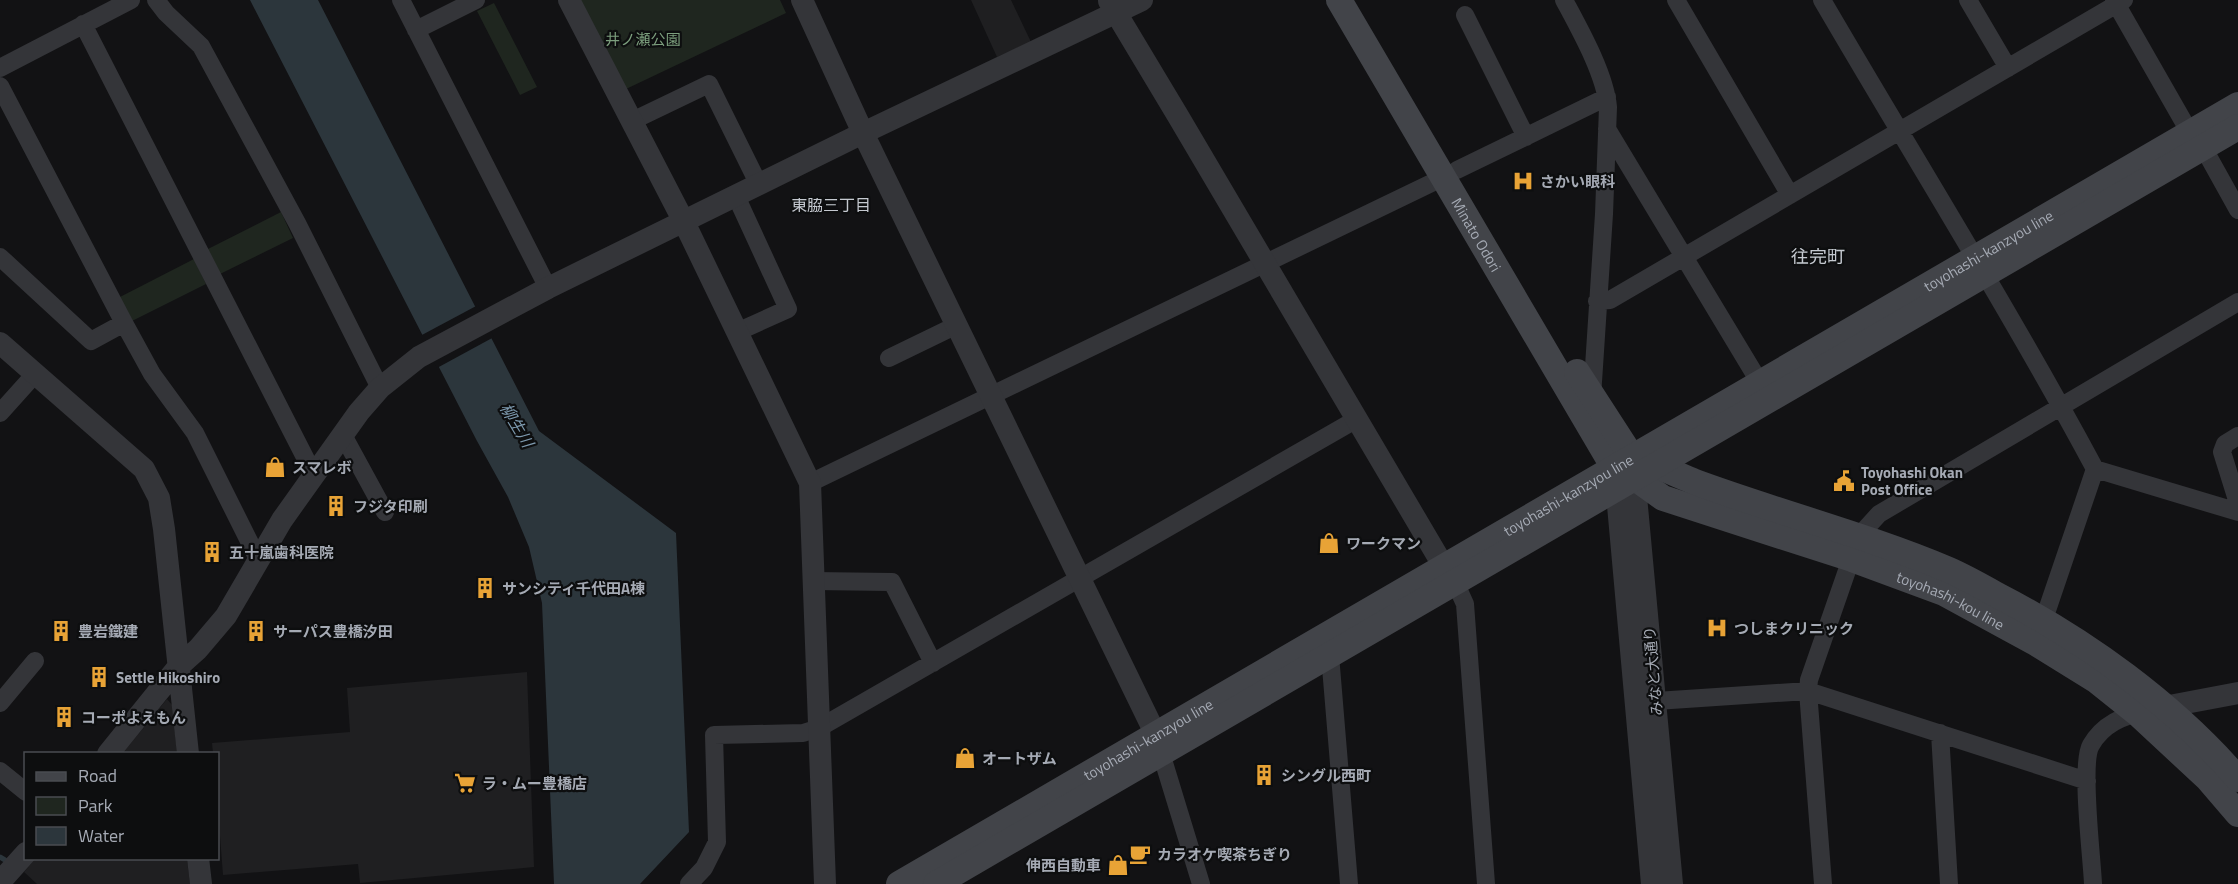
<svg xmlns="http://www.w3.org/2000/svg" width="2238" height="884" font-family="'Titillium Web','Noto Sans JP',sans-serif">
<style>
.built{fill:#1f1f21}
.green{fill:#1f261f}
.water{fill:#2c363c}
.pier{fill:#121214}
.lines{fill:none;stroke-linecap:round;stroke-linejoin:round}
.stream{stroke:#2c363c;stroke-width:5}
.minor{stroke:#343539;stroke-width:18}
.tertiary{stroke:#343539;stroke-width:22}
.secondary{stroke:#424449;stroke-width:26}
.labels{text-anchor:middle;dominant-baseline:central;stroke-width:4.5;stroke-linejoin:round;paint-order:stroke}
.park-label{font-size:15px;fill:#7c9e7d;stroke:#0d0e0f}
.poi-label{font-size:15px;font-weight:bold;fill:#a5aab4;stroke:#0d0e0f;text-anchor:start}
.street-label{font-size:15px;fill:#a5aab4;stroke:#0d0e0f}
.neighbourhood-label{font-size:16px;fill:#c5c9d0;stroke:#0d0e0f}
.water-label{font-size:16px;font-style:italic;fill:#7d99ae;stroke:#0d0e0f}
.quarter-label{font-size:18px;fill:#c5c9d0;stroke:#0d0e0f}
</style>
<rect width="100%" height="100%" fill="#121214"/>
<!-- built -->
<path class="built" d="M971 0H1011L1031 42 997 57Z
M527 672 534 867 360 883 358 864 223 875 218 810V754L213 753 212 743 350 732 347 688Z
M167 699 172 705 177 753 122 754Z
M35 859H187L190 884H37L24 872Z"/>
<!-- green -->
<path class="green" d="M579 0H780L786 13 626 89Z
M494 3 537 87 520 95 477 11Z
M281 212 293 238 218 275 206 250Z
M194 259 206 284 130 322 118 298Z"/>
<!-- water -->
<path class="water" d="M250 0H318L539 431 676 533 689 832 640 884H554L542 603 529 547 508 497 477 441Z"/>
<!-- pier -->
<path class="pier" d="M478 305 494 337 437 368 420 336Z"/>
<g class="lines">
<!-- stream -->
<path class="stream" d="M0 857 5 860"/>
<!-- minor -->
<path class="minor" d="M156 0 166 13 201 46 297 223 380 388
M401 0 548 288
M1564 0C1580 30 1605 74 1608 107L1604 214 1592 397
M1676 0 1790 195
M1822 0C1913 156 2009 309 2095 469L2044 619
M1968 0 2008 68
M2114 0 2190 133
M1465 15 1526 137
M83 24 314 475
M416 30 476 0
M0 68 131 0
M0 86 124 323 152 374 195 433 258 559
M632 121 709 84 759 185
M1607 129 1760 383
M2203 147 2238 210
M1457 170 1607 97
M736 196 788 309 737 332
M0 257 91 341 124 323
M1597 301 1610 300 2124 0
M889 358 957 325
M0 413 35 374
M343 435 385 512
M2238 436 2225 444 2222 452 2238 503
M2095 469 2238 512
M810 483 1444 177
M813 581 892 582 933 663
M1455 582 1465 604 1486 884
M1330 655 1349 884
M1656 701 1808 691 2087 781
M0 703 35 661
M1940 733 1949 884
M1161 753 1201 884
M0 771 26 792
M689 884 704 868 717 842 714 735 803 733 819 728 1357 419
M1823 884 1808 691 1809 680 1859 536 1879 514 2238 302
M2093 884C2092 858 2080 763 2091 745 2103 724 2123 716 2145 711"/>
<!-- tertiary -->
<path class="tertiary" d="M569 0 684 222 810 483 825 884
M802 0 863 133 1156 735
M1109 1 1178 116 1444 567
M0 343 144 469 159 498 164 529 188 754
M1633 464 1672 884
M1615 472 1652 884
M2164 707 2238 693
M108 754 179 666 198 649 226 616 282 520 359 412 380 388 419 357 548 288 863 133 1142 0
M198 858 201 884
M0 882 26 853"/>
<!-- secondary -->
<g class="secondary">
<path id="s1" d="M1339 0 1614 468 1635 478 1663 498 1852 559 1944 593 2034 642 2097 681 2137 713 2208 779 2238 814"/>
<path d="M1577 372 1632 457"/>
<path d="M1644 461C1661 467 1678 475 1695 482 1779 513 1866 535 1949 570 1965 577 1981 586 1997 595 2086 641 2172 703 2238 779"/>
<path id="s2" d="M899 884 2238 105"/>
<path d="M936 884 2238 127"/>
</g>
</g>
<!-- icons -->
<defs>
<symbol id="hospital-bare" viewBox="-9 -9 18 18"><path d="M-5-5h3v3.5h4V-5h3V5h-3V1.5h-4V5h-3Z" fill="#e8a336" stroke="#0d0e0f" stroke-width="2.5" paint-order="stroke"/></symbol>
<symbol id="shop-bare" viewBox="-9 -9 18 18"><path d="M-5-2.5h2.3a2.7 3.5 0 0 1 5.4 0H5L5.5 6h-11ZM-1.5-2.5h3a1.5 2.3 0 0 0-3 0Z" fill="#e8a336" stroke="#0d0e0f" stroke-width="2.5" paint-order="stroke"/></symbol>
<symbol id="civic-bare" viewBox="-9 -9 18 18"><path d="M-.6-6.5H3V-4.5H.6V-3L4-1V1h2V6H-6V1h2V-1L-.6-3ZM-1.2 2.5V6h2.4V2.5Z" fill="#e8a336" stroke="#0d0e0f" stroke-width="2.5" paint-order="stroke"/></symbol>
<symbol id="building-bare" viewBox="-9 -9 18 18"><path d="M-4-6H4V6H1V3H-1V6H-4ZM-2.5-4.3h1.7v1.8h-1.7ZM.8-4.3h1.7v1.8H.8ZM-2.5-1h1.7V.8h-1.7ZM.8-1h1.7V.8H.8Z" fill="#e8a336" stroke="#0d0e0f" stroke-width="2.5" paint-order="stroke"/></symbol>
<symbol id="supermarket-bare" viewBox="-9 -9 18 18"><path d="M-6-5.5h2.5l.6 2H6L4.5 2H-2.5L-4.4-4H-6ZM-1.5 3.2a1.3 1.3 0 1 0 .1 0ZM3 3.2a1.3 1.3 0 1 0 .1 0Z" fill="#e8a336" stroke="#0d0e0f" stroke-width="2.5" paint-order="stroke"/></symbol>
<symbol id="cafe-bare" viewBox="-9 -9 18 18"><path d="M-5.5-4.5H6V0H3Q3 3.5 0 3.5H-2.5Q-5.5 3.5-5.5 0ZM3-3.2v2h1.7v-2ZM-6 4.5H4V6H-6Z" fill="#e8a336" stroke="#0d0e0f" stroke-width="2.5" paint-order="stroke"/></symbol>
</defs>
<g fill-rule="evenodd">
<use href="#hospital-bare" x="1508" y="166" width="30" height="30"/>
<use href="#shop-bare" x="260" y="452" width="30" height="30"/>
<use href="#civic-bare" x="1829" y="466" width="30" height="30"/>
<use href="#building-bare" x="321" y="491" width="30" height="30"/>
<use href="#shop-bare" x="1314" y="528" width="30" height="30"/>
<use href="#building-bare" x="197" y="537" width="30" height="30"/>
<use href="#building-bare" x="470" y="573" width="30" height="30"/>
<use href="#hospital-bare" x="1702" y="613" width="30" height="30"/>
<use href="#building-bare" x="46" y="616" width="30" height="30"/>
<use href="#building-bare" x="241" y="616" width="30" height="30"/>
<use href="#building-bare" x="84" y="662" width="30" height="30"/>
<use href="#building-bare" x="49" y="702" width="30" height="30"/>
<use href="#shop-bare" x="950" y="743" width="30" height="30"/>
<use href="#building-bare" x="1249" y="760" width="30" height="30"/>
<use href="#supermarket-bare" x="450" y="768" width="30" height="30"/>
<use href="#cafe-bare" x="1125" y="839" width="30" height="30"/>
<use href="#shop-bare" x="1103" y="850" width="30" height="30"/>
</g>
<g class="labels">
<!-- park labels -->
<g class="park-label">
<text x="643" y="39">井ノ瀬公園</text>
</g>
<!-- poi labels -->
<g class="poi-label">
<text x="1540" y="181">さかい眼科</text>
<text x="292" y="467">スマレボ</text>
<text x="1861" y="472">Toyohashi Okan<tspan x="1861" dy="17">Post Office</tspan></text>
<text x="353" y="506">フジタ印刷</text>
<text x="1346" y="543">ワークマン</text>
<text x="229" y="552">五十嵐歯科医院</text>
<text x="502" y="588">サンシティ千代田A棟</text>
<text x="1734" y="628">つしまクリニック</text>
<text x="78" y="631">豊岩鐵建</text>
<text x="273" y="631">サーパス豊橋汐田</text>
<text x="116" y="677">Settle Hikoshiro</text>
<text x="81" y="717">コーポよえもん</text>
<text x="982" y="758">オートザム</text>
<text x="1281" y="775">シングル西町</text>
<text x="482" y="783">ラ・ムー豊橋店</text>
<text x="1157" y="854">カラオケ喫茶ちぎり</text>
<text x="1101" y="865" text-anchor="end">伸西自動車</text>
</g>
<!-- street labels -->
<g class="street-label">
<text stroke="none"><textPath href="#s1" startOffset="272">Minato Odori</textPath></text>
<text stroke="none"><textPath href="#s2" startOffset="1260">toyohashi-kanzyou line</textPath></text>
<text stroke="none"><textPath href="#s2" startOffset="774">toyohashi-kanzyou line</textPath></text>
<text stroke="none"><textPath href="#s1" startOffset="906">toyohashi-kou line</textPath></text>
<text transform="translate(1653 671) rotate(-95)">みなと大通り</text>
<text stroke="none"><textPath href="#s2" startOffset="288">toyohashi-kanzyou line</textPath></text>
</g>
<!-- neighbourhood labels -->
<g class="neighbourhood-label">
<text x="831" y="205">東脇三丁目</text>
</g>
<!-- water labels -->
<g class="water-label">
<text transform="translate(517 425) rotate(59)">柳生川</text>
</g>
<!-- quarter labels -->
<g class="quarter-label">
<text x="1818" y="256">往完町</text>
</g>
</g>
<!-- legend -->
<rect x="24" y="752" width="195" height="108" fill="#0d0e0f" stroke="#4a4c51" stroke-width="1.5"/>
<rect x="36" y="772" width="30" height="9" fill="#424449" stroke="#4a4c51" stroke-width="1.5"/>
<text x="78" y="782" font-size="18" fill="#a5aab4">Road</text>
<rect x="36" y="797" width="30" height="18" fill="#1f261f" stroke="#4a4c51" stroke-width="1.5"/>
<text x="78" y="812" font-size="18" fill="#a5aab4">Park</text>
<rect x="36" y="827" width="30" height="18" fill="#2c363c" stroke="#4a4c51" stroke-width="1.5"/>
<text x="78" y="842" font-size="18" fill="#a5aab4">Water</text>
</svg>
